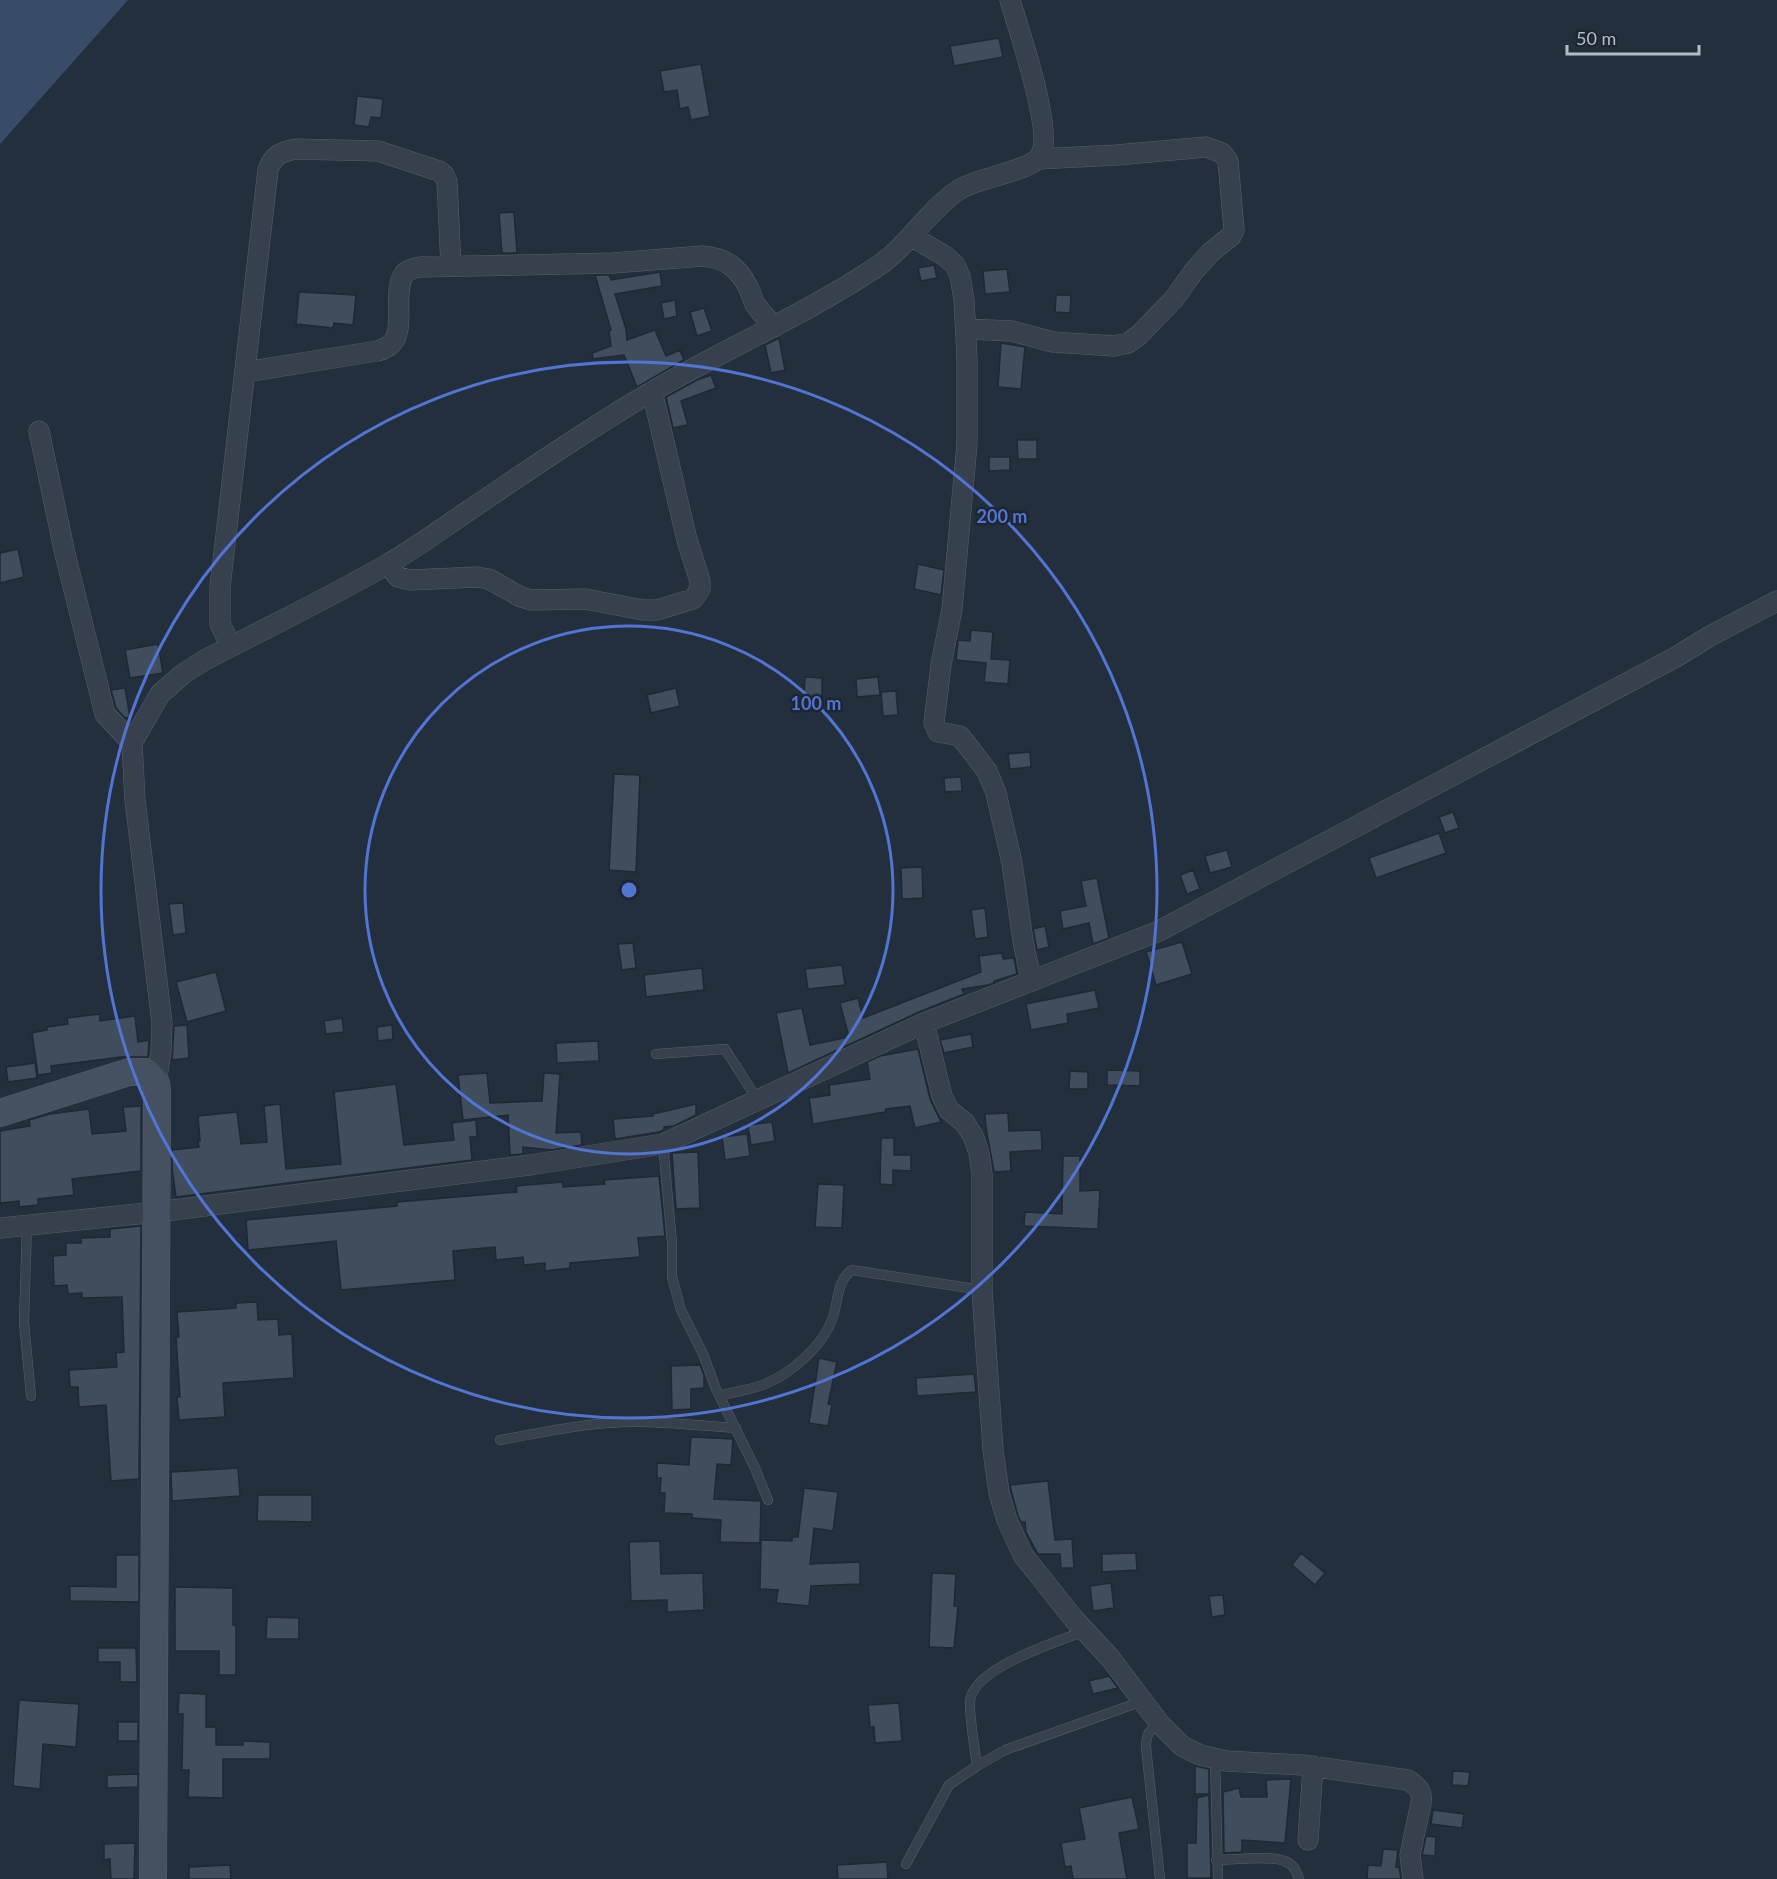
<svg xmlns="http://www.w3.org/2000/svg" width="1777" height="1879" font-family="Lato,sans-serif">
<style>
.water{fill:#394c67}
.building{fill:#404d5d;stroke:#1f2834;stroke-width:1.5}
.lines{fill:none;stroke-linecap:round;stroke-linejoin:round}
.lane-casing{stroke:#565f6b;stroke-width:10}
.street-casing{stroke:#565f6b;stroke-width:21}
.secondary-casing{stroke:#565f6b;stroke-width:28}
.lane{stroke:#37414d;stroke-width:9}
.street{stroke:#37414d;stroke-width:20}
.secondary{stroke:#455060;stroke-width:27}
.ring{fill:none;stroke:#5274d3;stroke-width:3}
.centre{fill:#5274d3;stroke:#1d2632;stroke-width:3}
.ring-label{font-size:18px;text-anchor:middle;font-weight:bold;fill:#5274d3;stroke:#1d2632;stroke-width:5;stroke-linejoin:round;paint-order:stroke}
</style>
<rect width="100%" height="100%" fill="#242f3d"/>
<!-- water -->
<path class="water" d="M0 0H128L0 144Z"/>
<!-- building -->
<path class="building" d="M999 38 1003 57 954 66 950 46Z
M701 64 710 116 691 120 688 107 680 109 677 90 664 92 660 71Z
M357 96 383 99 381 118 371 117 369 127 354 125Z
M514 212 517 253H502L499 213Z
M934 265 937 278 921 281 918 268Z
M1007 269 1010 292 985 294 983 271Z
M660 272 662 286 615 294 626 329 627 340 655 330 666 356 680 350 684 360 637 387 624 355 593 359 592 353 611 346 609 331 611 330 595 275H609L611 280Z
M299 292 356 295 353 325 334 323 333 328 296 324Z
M1056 295H1071L1070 313 1055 312Z
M675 300 677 316 664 319 661 303Z
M704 308 712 331 697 336 690 312Z
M779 338 785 370 771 373 765 345Z
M1001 343 1025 347 1021 389 998 387Z
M711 375 716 388 681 401 688 425 673 428 666 397 697 380Z
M1017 440H1037V459H1018Z
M989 457H1010V470L989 471Z
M18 549 24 577 0 583V553Z
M918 564 944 570 941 595 914 589Z
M971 630 993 632 991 659 1010 660 1008 684 984 682 986 663 956 660 958 640 970 641Z
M158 644 163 673 130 678 125 650Z
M805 677 822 678V710L803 709Z
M878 677 880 695 857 697 856 679Z
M125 688 130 717 125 718 116 708 111 690Z
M676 688 680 706 651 713 647 695Z
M896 691 898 715 883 716 881 692Z
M1030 752 1031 767 1010 769 1008 754Z
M614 774 640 775 636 872 609 870Z
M961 777 962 791 945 792 944 778Z
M1453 812 1459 828 1445 833 1439 817Z
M1439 833 1446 853 1376 878 1369 858Z
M1227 850 1232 867 1210 873 1205 856Z
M922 867 923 898 902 899 901 868Z
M1193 870 1200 889 1187 894 1180 875Z
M1097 878 1109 938 1093 944 1089 923 1063 929 1060 911 1086 906 1081 881Z
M183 903 186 933 173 935 169 904Z
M985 908 988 937 975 939 971 910Z
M1045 926 1049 947 1037 950 1033 929Z
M1182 942 1192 974 1156 985 1146 952Z
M633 943 636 968 622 970 618 944Z
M1002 953 1003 959 1014 958 1017 974 994 981V983L988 985 962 989 964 994 919 1012 788 1073 776 1013 802 1008 810 1045 849 1037 840 1003 858 998 863 1018 981 972 979 956Z
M842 965 845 985 808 989 805 969Z
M702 968 704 990 646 997 644 975Z
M216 972 226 1011 187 1022 176 982Z
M1095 990 1099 1008 1067 1014 1068 1023 1031 1030 1026 1004Z
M100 1014V1021L135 1016 138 1042 149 1040 148 1057H121L51 1066 52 1073 38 1075 32 1033 47 1030V1027L68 1024 67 1018Z
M342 1018 344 1032 326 1034 324 1021Z
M187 1025 189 1058 172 1060 174 1026Z
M392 1025 393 1039 378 1041 377 1027Z
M971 1034 973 1047 944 1053 940 1040Z
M598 1041 599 1061 557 1063 556 1043Z
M918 1049 930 1099 941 1122 915 1128 910 1106 886 1109 885 1112 813 1124 809 1098 830 1095 829 1085 870 1079 867 1062 880 1056Z
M35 1063 37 1078 8 1082 6 1067Z
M1107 1070 1140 1071V1086L1107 1085Z
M1070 1071 1088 1072V1089H1069Z
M487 1073 490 1103 542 1101 544 1073 560 1074 556 1133 581 1132 582 1145 551 1150 523 1147V1154L510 1155 508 1115 463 1120 458 1075Z
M396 1084 404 1145 454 1140 452 1123 476 1120 477 1137H470L472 1160 176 1197 172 1168V1150L199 1147 198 1141H200L198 1116 237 1112 241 1144 267 1142 264 1106 280 1104 286 1169 341 1164 334 1092Z
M696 1104V1115L674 1126 664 1127V1130L659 1132 615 1139 613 1119 653 1116V1114Z
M141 1106V1171L72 1179 74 1195 38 1199V1205L19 1207V1201L0 1203V1131L30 1126 29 1120 50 1114 89 1109 92 1134 126 1131 123 1107Z
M1008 1113 1009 1131 1041 1130 1042 1150 1010 1152 1011 1171 994 1172 986 1128 985 1114Z
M772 1122 775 1141 751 1145 748 1125Z
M747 1134 750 1156 725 1160 722 1137Z
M881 1138H894V1155H911V1171L893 1170V1185L880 1184Z
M698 1152 700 1208 676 1209 672 1153Z
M1063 1156H1080V1191L1100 1190 1098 1229 1024 1226 1025 1212 1062 1214Z
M659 1176 665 1236 638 1238 640 1257 570 1263V1268L545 1271V1263L524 1265 523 1257 496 1260 495 1247 453 1251 455 1280 341 1290 336 1241 248 1250 246 1220 397 1206V1202L517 1192 516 1186 562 1182 563 1187 605 1184 604 1180Z
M818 1184 844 1185 842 1228 815 1227Z
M141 1226 139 1479 111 1481 106 1405 79 1407 78 1387H70L69 1370 117 1367 116 1353 124 1352 122 1297 82 1298V1293L68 1294 67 1285 54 1286 53 1256 66 1255V1243H81V1238L110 1237V1229Z
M257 1302 258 1320 278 1319 279 1335 292 1334 294 1378 223 1383 225 1417 179 1420 177 1397H180L176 1337H179L177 1312 236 1308V1303Z
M819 1358 837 1362 828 1404 832 1405 828 1426 809 1423Z
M700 1365 704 1375V1388L691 1389V1409L672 1410 671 1366Z
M974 1374 976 1392 917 1396 916 1378Z
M691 1437 733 1439 731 1465 717 1464 714 1499 761 1501 760 1543 720 1542 721 1520 692 1518V1514L664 1513 665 1493H660L661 1478H657V1463L689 1465Z
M238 1468 240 1496 172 1501 171 1472Z
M1048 1481 1055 1540 1072 1539 1074 1568H1061L1060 1554H1038L1026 1532 1025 1522H1021L1018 1516 1011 1490 1010 1485Z
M804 1488 838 1492 833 1531 814 1528 810 1564 860 1562V1584L811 1586 809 1606 776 1603 778 1590 760 1589 761 1540 792 1541V1537H798Z
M258 1495H312V1522L257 1521Z
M660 1541 661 1574 703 1573 704 1610 667 1612V1600L631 1601 629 1542Z
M1136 1553 1137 1570 1102 1572V1554Z
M1301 1553 1325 1573 1315 1585 1292 1565Z
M116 1555H139V1602L70 1601V1586L116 1587Z
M932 1573 956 1574 954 1606H958L954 1648 929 1647Z
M1111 1583 1114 1608 1093 1611 1090 1586Z
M175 1587 233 1588V1625H236V1675H219V1651H175Z
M1223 1595 1225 1615 1212 1617 1209 1596Z
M267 1617 299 1618V1639H266Z
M98 1648H136L137 1682H120V1662H98Z
M1109 1676 1118 1688 1093 1694 1089 1681Z
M179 1693 206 1694V1727H216V1745H243V1741L270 1742V1759H223V1798L188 1797 189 1770H182L183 1714H178Z
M19 1700 79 1704 76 1747 43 1744 40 1789 13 1786Z
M899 1703 902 1741 875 1743 874 1727H870L868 1705Z
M118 1722H138V1741H118Z
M1195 1766 1209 1769V1794H1195Z
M1453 1771 1470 1772 1468 1786 1452 1785Z
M138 1774V1787L107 1788V1775Z
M1291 1779 1285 1843 1242 1840V1852L1224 1853 1223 1792 1239 1788 1241 1797H1267L1266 1780Z
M1209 1795 1211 1878H1187V1843H1196L1197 1798Z
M1132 1797 1139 1829 1119 1833 1127 1879H1073L1071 1866 1065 1867 1061 1843 1085 1839 1079 1808Z
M1433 1810 1464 1814 1462 1828 1431 1824Z
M1426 1836 1436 1837 1435 1856 1422 1855Z
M135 1843 134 1879H111L110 1859 104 1860V1844Z
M1383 1849 1398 1850 1396 1867H1399L1401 1879H1367L1368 1865 1381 1866Z
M887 1862 888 1879H838L837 1865Z
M230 1865 231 1879H189V1867Z"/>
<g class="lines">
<defs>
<path id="lane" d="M656 1054 725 1049 757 1099
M663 1144 672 1243V1277L681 1310 703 1354 716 1389 755 1468 768 1500
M27 1225 24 1322 31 1396
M720 1396C735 1391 751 1390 765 1384 792 1373 824 1345 833 1317 838 1302 837 1280 852 1270L982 1290
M500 1440C546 1432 592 1421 638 1422 670 1422 703 1426 736 1428
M1215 1758 1218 1879
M977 1766C975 1749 969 1716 970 1701 974 1667 1057 1642 1085 1631
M1216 1860C1233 1860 1270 1855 1284 1861 1293 1863 1297 1872 1299 1879
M906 1864 949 1785 977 1766 1005 1750 1143 1701
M1160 1879 1146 1747C1146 1735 1149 1729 1160 1724"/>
<path id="street" d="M911 236 945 256 955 265 960 276 964 300 967 359V444L952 609 941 665 934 723 938 732 960 736 987 771 996 793 1012 863 1023 941 1031 980
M966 329 1012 331 1053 342 1114 346 1128 343 1139 335 1174 299 1194 271 1210 253 1231 236 1234 230 1228 161 1222 153 1206 147 1117 155 1038 159
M245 372 377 351C381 350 386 348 390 345 408 331 390 287 406 272 410 269 415 268 420 267L613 263 703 256C725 258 738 267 748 287 751 292 752 299 755 304 760 312 768 319 774 327
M39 431 65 554 105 714 132 743 135 800 162 1023 161 1051 156 1083
M388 564 398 577 410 580 477 577 489 579 521 597 531 600 585 599 643 610H657L693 599 700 589V581L687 540 652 391
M231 646 220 624V587L268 170C273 155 281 152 296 149L378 151 439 171 444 175 447 182 451 266
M132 743 160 694 183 674 203 661C264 629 327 599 386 565 415 549 441 529 468 511 527 471 585 431 646 395 722 350 805 315 878 266 908 246 927 212 957 191 977 177 1030 172 1040 156 1055 134 1018 28 1010 0
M924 1023 942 1096 949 1110 965 1123 974 1138 979 1153 982 1174V1290L993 1450 999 1493 1007 1520 1023 1555 1073 1618 1111 1659 1160 1724 1182 1746 1200 1755 1226 1761 1302 1765 1408 1780C1417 1787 1423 1790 1421 1803L1410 1855 1413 1879
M0 1228 157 1212 530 1165 663 1144 924 1023 1159 931 1676 657 1710 636 1777 601
M1308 1840 1313 1766"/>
<path id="secondary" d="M0 1113 129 1072H146L156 1083 157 1092 153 1879"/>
</defs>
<!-- lane casing -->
<use href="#lane" class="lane-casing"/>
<!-- street casing -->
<use href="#street" class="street-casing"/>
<!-- secondary casing -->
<use href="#secondary" class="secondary-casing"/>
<!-- lane -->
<use href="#lane" class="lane"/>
<!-- street -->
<use href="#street" class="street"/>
<!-- secondary -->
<use href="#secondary" class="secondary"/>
</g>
<!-- distance rings -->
<g class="ring">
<circle cx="629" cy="890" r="264"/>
<circle cx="629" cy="890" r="528"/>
</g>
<circle cx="629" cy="890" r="9" class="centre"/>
<g class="ring-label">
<text x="1002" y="523">200 m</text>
<text x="816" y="710">100 m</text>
</g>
<!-- scale -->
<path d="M1567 45v9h132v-9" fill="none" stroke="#b3bcc9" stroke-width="3"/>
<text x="1576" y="45" font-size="18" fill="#b3bcc9" stroke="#1d2632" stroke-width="4.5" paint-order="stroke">50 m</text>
</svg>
